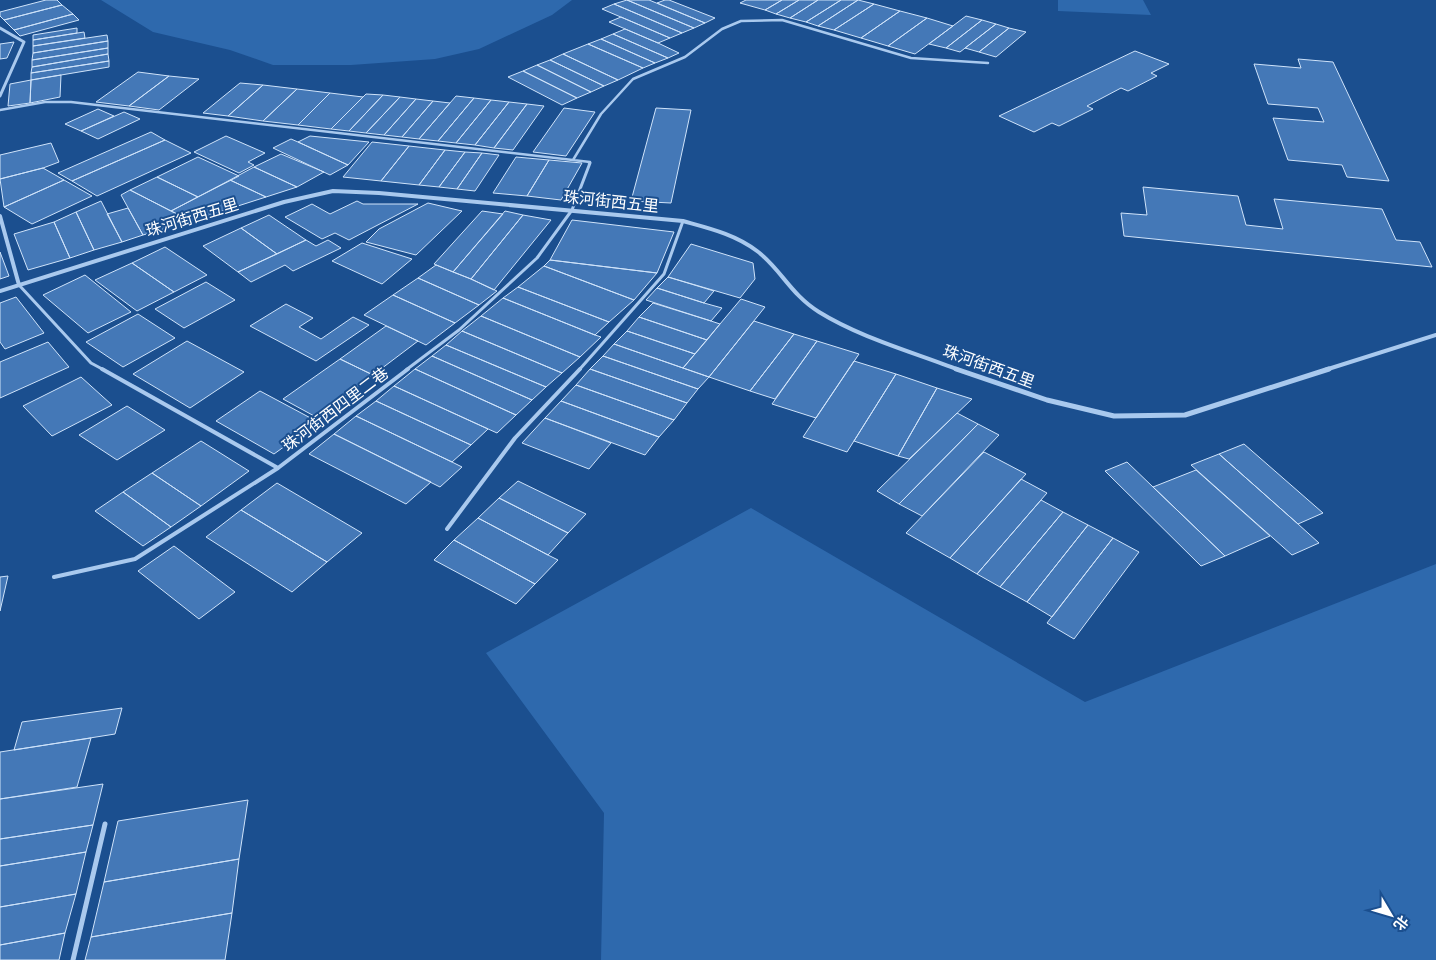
<svg xmlns="http://www.w3.org/2000/svg" width="1436" height="960" font-family="'PT Sans','Noto Sans SC',sans-serif">
<style>
.green{fill:#2e69ad}
.building{fill:#4478b7;stroke:#cfe3fa}
.lines{fill:none;stroke-linecap:round;stroke-linejoin:round}
.service-far3{stroke:#a9c9ee;stroke-width:2.5}
.service-far2{stroke:#a9c9ee;stroke-width:3}
.service-far1{stroke:#a9c9ee;stroke-width:4}
.service{stroke:#a9c9ee;stroke-width:5}
.minor-far2{stroke:#a9c9ee;stroke-width:3}
.minor-far1{stroke:#a9c9ee;stroke-width:4}
.minor{stroke:#a9c9ee;stroke-width:5}
.labels{text-anchor:middle;dominant-baseline:central;stroke-width:4;stroke-linejoin:round;paint-order:stroke}
.street-label{font-size:16px;fill:#fff;stroke:#1b4f8f}
</style>
<rect width="100%" height="100%" fill="#1b4f8f"/>
<!-- green -->
<path class="green" d="M101 0H572L552 15 479 49 435 59 351 65H273L230 50 153 32Z
M1058 0H1143L1151 15 1058 11Z
M751 508 1085 702 1436 564V960H601L604 813 486 653Z"/>
<!-- building -->
<path class="building" d="M46 0H57L62 5 4 20 0 16V12Z
M627 0 694 28 682 33 614 4Z
M627 0H649L705 23 694 28Z
M665 0H669L715 18 705 23 657 3Z
M746 0H782L765 10 740 3Z
M782 0H799L776 14 765 10Z
M799 0H818L790 18 776 14Z
M818 0H841L806 22 790 18Z
M841 0H858L818 26 806 22Z
M858 0 874 4 834 30 818 26Z
M614 4 682 33 670 38 602 9Z
M874 4 900 11 861 38 834 30Z
M62 5 73 14 14 30 4 20Z
M900 11 927 18 888 46 861 38Z
M73 14 79 20 20 36 14 30Z
M966 16 982 20 946 48 929 44Z
M621 17 670 38 658 43 609 22Z
M927 18 953 26 915 54 888 46Z
M982 20 996 24 960 52 946 48Z
M996 24 1009 28 979 52 965 48Z
M77 28V33L33 40V35Z
M1009 28 1026 32 996 57 979 52Z
M625 29 658 43 679 53 668 58 613 34Z
M84 32 85 38 33 46V40Z
M613 34 668 58 655 63 601 39Z
M107 35 108 41 33 53V46Z
M601 39 655 63 643 68 588 44Z
M108 41V48L32 60 33 53Z
M14 42 7 58 0 59V44Z
M588 44 643 68 618 80 563 54Z
M108 48V54L32 67V60Z
M1135 51 1169 64 1151 73 1157 76 1128 91 1121 88 1087 106 1093 109 1059 126 1052 123 1034 132 999 116Z
M108 54 109 61 31 73 32 67Z
M563 54 618 80 604 86 550 60Z
M1298 59 1333 62 1389 181 1347 177 1342 165 1288 160 1273 118 1324 122 1318 108 1268 104 1254 64 1301 68Z
M550 60 604 86 591 92 537 65Z
M109 61V67L31 80V73Z
M537 65 591 92 577 98 523 71Z
M523 71 577 98 562 105 508 77Z
M138 72 169 76 129 106 96 102Z
M61 75 60 97 30 103 31 80Z
M169 76 199 79 159 110 129 106Z
M31 80 30 103 8 106 10 84Z
M240 83 263 85 228 116 203 113Z
M263 85 297 89 263 121 228 116Z
M297 89 330 93 298 125 263 121Z
M330 93 363 97 331 129 298 125Z
M366 94 383 95 349 131 331 129Z
M383 95 400 97 366 133 349 131Z
M456 96 474 98 438 141 419 139Z
M400 97 416 99 384 135 366 133Z
M474 98 491 100 456 143 438 141Z
M416 99 433 101 402 137 384 135Z
M491 100 509 102 475 145 456 143Z
M433 101 450 103 419 139 402 137Z
M509 102 527 104 494 148 475 145Z
M527 104 544 106 513 150 494 148Z
M564 108 595 112 566 156 533 152Z
M656 108 691 110 671 203 631 201Z
M98 109 114 116 81 131 65 124Z
M124 112 140 119 98 139 81 131Z
M151 132 165 140 72 181 58 173Z
M226 136 265 153 248 162 254 165 239 173 194 152Z
M310 136 369 142 348 165 298 142Z
M291 139 298 142 348 165 330 175 273 148Z
M165 140 191 153 97 196 72 181Z
M372 142 409 146 381 181 343 177Z
M51 143 59 162 43 168 0 179V155Z
M409 146 445 150 419 185 381 181Z
M445 150 465 152 439 187 419 185Z
M465 152 482 153 457 189 439 187Z
M482 153 499 155 475 191 457 189Z
M281 154 324 172 297 187 254 167Z
M198 157 239 176 198 197 157 177Z
M516 157 549 160 527 196 493 193Z
M549 160 582 163 561 200 527 196Z
M254 167 297 187 266 197 230 180Z
M43 168 64 180 4 207 0 179Z
M157 177 198 197 171 211 130 190Z
M64 180 92 196 32 224 4 207Z
M230 180 266 197 191 221 171 211Z
M1143 187 1238 196 1246 225 1283 229 1274 199 1382 209 1396 240 1420 242 1432 267 1124 236 1121 213 1147 215Z
M130 190 171 211 191 221 143 235 121 195Z
M101 201 122 242 94 250 76 212Z
M357 201 363 204H418L349 240 335 233 322 239 285 217 312 204 330 214Z
M428 203 462 211 416 255 366 242 379 229Z
M128 208 143 235 122 242 107 214Z
M482 211 503 214 453 272 434 264Z
M505 211 523 215 471 279 453 272Z
M76 212 94 250 70 258 54 222Z
M269 215 306 240 277 254 241 228Z
M523 215 551 220 494 290 471 279Z
M572 220 674 232 657 273 550 260Z
M54 222 70 258 28 270 14 234Z
M241 228 277 254 238 272 203 246Z
M306 240 316 246 328 240 341 248 293 271 285 265 251 282 238 272Z
M362 243 412 259 382 284 332 261Z
M691 244 753 263 755 279 740 298 668 277Z
M165 247 207 275 174 292 132 263Z
M0 252 9 276 0 279Z
M550 260 657 273 634 300 544 266Z
M132 263 174 292 137 311 95 280Z
M436 265 471 279 497 291 479 305 418 278Z
M544 266 634 300 609 322 518 287Z
M85 275 131 312 88 333 43 295Z
M668 277 714 291 704 303 657 288Z
M418 278 479 305 455 323 393 295Z
M206 282 235 300 184 328 155 309Z
M518 287 609 322 595 335 503 298Z
M657 288 704 303 722 308 711 321 646 300Z
M393 295 455 323 426 345 364 315Z
M16 297 44 333 5 349 0 342V303Z
M503 298 595 335 601 337 580 357 481 316Z
M741 299 765 307 709 377 683 368Z
M653 303 711 321 720 324 707 340 639 317Z
M286 304 313 318 299 327 321 339 353 317 369 325 316 361 250 326Z
M138 314 175 338 123 367 86 342Z
M481 316 580 357 562 373 462 331Z
M639 317 707 340 695 354 627 331Z
M754 321 794 334 750 391 709 377Z
M386 326 418 341 373 375 340 359Z
M462 331 562 373 546 387 446 345Z
M627 331 695 354 683 368 614 344Z
M794 334 817 341 775 399 750 391Z
M187 341 244 372 190 408 133 374Z
M817 341 859 354 816 418 772 404Z
M48 342 69 367 0 398V362Z
M614 344 683 368 709 377 698 389 603 356Z
M446 345 546 387 532 400 432 356Z
M432 356 532 400 516 415 415 369Z
M603 356 698 389 687 403 590 369Z
M340 359 373 375 316 417 283 399Z
M854 361 896 374 847 452 803 437Z
M415 369 516 415 497 433 394 386Z
M590 369 687 403 674 420 576 385Z
M896 374 937 388 898 456 854 441Z
M81 377 112 405 52 436 23 406Z
M576 385 674 420 659 437 561 401Z
M394 386 488 429 471 445 376 401Z
M937 388 972 399 909 459 898 456Z
M260 391 318 422 274 454 216 421Z
M376 401 471 445 452 462 356 416Z
M561 401 659 437 645 455 545 418Z
M127 406 165 430 117 460 79 435Z
M957 413 978 424 899 504 877 491Z
M356 416 452 462 462 467 440 487 334 434Z
M545 418 611 443 589 469 522 443Z
M978 424 999 435 922 516 899 504Z
M334 434 431 482 406 504 309 454Z
M201 441 249 471 201 506 152 473Z
M1244 444 1323 513 1298 524 1219 454Z
M984 452 1026 474 950 558 906 533Z
M1219 454 1298 524 1319 543 1292 555 1191 465Z
M1127 462 1153 487 1225 556 1201 566 1105 471Z
M1196 470 1270 536 1225 556 1153 487Z
M152 473 201 506 171 527 123 492Z
M1021 479 1047 493 977 574 950 558Z
M518 481 586 514 568 533 499 498Z
M277 483 362 533 327 562 241 510Z
M123 492 171 527 143 546 95 511Z
M499 498 568 533 548 555 478 518Z
M1041 500 1063 512 1000 587 977 574Z
M241 510 327 562 292 592 206 537Z
M1063 512 1088 525 1027 602 1000 587Z
M478 518 548 555 558 560 535 584 454 540Z
M1088 525 1113 538 1052 617 1027 602Z
M1113 538 1139 552 1074 639 1047 623Z
M454 540 535 584 516 604 434 560Z
M174 546 235 592 199 619 138 571Z
M8 576 0 611V577Z
M122 708 115 734 14 750 22 722Z
M91 738 77 787 0 799V752Z
M103 784 93 825 0 839V799Z
M248 800 239 859 104 882 118 821Z
M93 825 86 852 0 866V839Z
M86 852 76 894 0 907V866Z
M239 859 232 913 91 937 104 882Z
M76 894 65 933 0 945V907Z
M232 913 225 960H85L91 937Z
M65 933 59 960H0V945Z"/>
<g class="lines">
<!-- service-far3 -->
<path class="service-far3" d="M0 110 45 102H71L590 162 589 164
M573 160 601 114 633 79 685 57 722 29 741 21 782 20 911 58 988 63"/>
<!-- service-far2 -->
<path class="service-far2" d="M19 285 91 363 104 370
M406 370 459 330 537 258 572 210 590 163
M579 370 664 274 683 221"/>
<!-- service-far1 -->
<path class="service-far1" d="M102 369 278 468 408 369
M447 529 515 438 580 369
M54 577 135 559 278 468"/>
<!-- service -->
<path class="service" d="M73 960 105 824"/>
<!-- minor-far2 -->
<path class="minor-far2" d="M0 28 24 42 0 96"/>
<!-- minor-far1 -->
<path class="minor-far1" d="M0 216 19 285
M0 291 284 202 333 191 379 193 683 221C708 228 735 234 757 251 780 268 791 295 819 312 861 338 913 352 959 370
M1325 370 1436 335"/>
<!-- minor -->
<path class="minor" d="M956 369 1047 400 1114 416 1185 415 1329 369"/>
</g>
<g class="labels">
<!-- street labels -->
<g class="street-label">
<text transform="translate(611 201) rotate(6)">珠河街西五里</text>
<text transform="translate(192 217) rotate(-17)">珠河街西五里</text>
<text transform="translate(989 366) rotate(20)">珠河街西五里</text>
<text transform="translate(335 409) rotate(-37)">珠河街西四里二巷</text>
</g>
</g>
<!-- north arrow -->
<g transform="translate(1391 915) rotate(128)" stroke="#1b4f8f" stroke-width="4" paint-order="stroke">
<path d="M0-4L9 19L0 12L-9 19Z" fill="#ffffff"/>
<text y="-8" font-size="14" font-weight="bold" text-anchor="middle" fill="#ffffff">北</text>
</g>
</svg>
